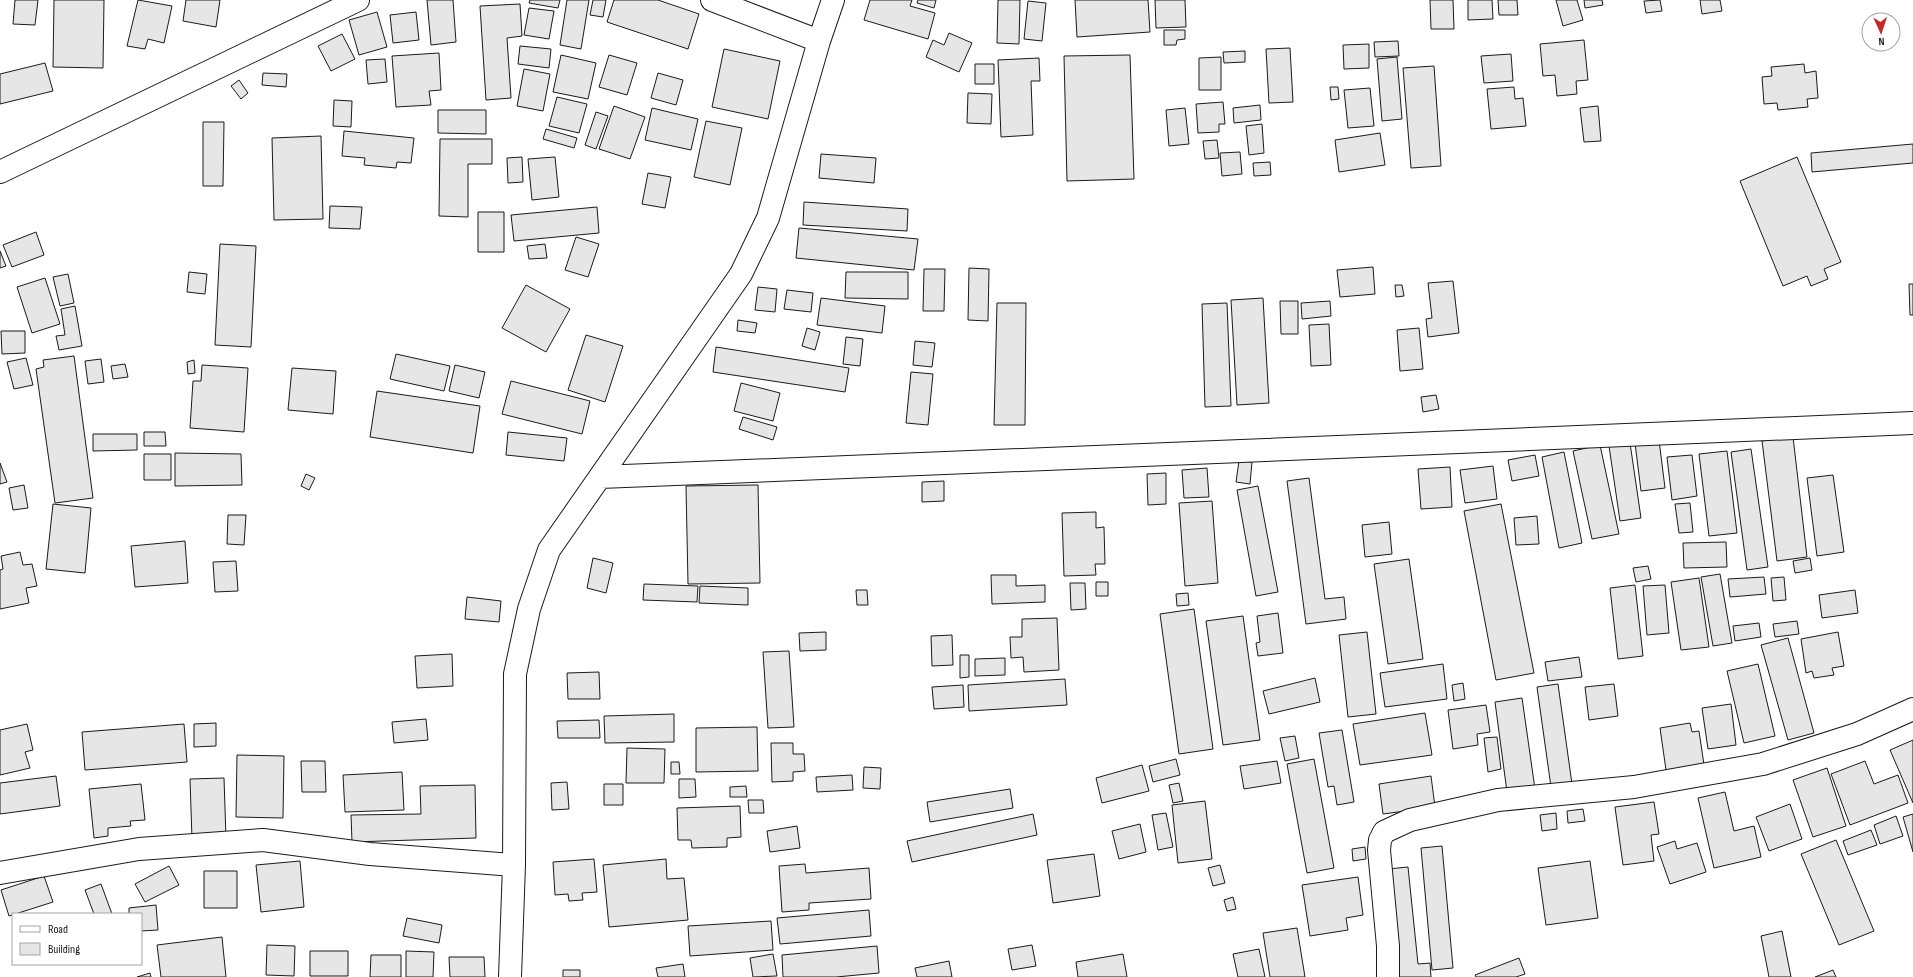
<svg xmlns="http://www.w3.org/2000/svg" width="1913" height="977" font-family="'Sofia Sans Condensed',sans-serif">
<style>
.building{fill:#e6e6e6;stroke:#1a1a1a}
.lines{fill:none;stroke-linecap:round;stroke-linejoin:round}
.minor-casing{stroke:#1a1a1a;stroke-width:24}
.minor{stroke:#fff;stroke-width:22}
</style>
<rect width="100%" height="100%" fill="#fff"/>
<!-- building -->
<path class="building" d="M15 0H38L35 25 13 24Z
M54 0H104L103 68 53 67Z
M138 0 172 6 164 43 148 39 145 49 127 46Z
M186 0H220L216 27 183 21Z
M427 0H453L456 42 431 45Z
M530 0H560L558 8 529 3Z
M567 0H589L581 49 560 45Z
M593 0H606L603 17 590 15Z
M614 0H658L699 14 688 49 607 22Z
M870 0H912L910 6 935 13 928 39 864 20Z
M918 0H936L934 8 917 3Z
M998 0H1020L1019 44 997 43Z
M1075 0H1148L1150 32 1077 37Z
M1155 0H1185L1186 27 1156 28Z
M1430 0H1453L1454 29H1431Z
M1468 0H1492L1493 19 1468 20Z
M1498 0H1517L1518 15H1499Z
M1556 0H1577L1583 20 1563 26Z
M1584 0H1602L1603 5 1585 8Z
M1660 0 1662 11 1646 13 1644 1Z
M1700 0H1720L1722 11 1702 14Z
M1028 1 1046 3 1042 41 1024 39Z
M520 4 522 36 507 38 511 98 486 100 480 6Z
M529 8 554 11 549 39 524 35Z
M377 12 387 47 359 55 349 20Z
M416 12 419 40 393 43 390 15Z
M1164 30H1185V39L1177 40 1176 45H1164Z
M949 33 972 43 959 72 926 57 933 40 944 45Z
M342 34 355 59 331 71 318 46Z
M1584 40 1588 80 1576 81 1577 94 1557 96 1555 75 1543 76 1540 44Z
M1398 41 1399 56 1375 57 1374 42Z
M1369 44V68L1344 69 1343 45Z
M520 46 551 49 549 68 518 64Z
M1290 48 1293 102 1269 103 1266 49Z
M724 49 780 61 768 119 712 107Z
M1245 51V62L1224 63 1223 52Z
M439 53 441 90 429 91 431 105 396 107 392 56Z
M1511 54 1513 81 1484 83 1481 56Z
M561 55 596 63 588 99 553 92Z
M609 55 637 63 627 95 599 87Z
M1130 55 1134 179 1067 181 1064 56Z
M1221 57V90H1199V58Z
M1397 57 1402 119 1382 121 1377 59Z
M1039 58 1040 81H1031L1033 135 1001 137 998 60Z
M385 59 387 82 368 84 366 60Z
M45 63 53 91 0 104V74Z
M975 64H994V84H975Z
M1804 64 1805 73 1816 71 1818 98 1807 99 1808 107 1778 110 1777 103 1764 104 1762 77 1772 76 1771 67Z
M1434 66 1441 166 1411 168 1403 68Z
M524 69 550 74 543 111 517 106Z
M263 73 287 74 286 87 262 85Z
M658 73 683 80 676 105 651 98Z
M239 80 248 93 241 99 231 86Z
M1330 87H1338L1339 99 1331 100Z
M1514 87 1515 99 1523 98 1526 126 1491 129 1487 89Z
M1370 88 1374 126 1348 128 1344 90Z
M968 93 992 94 991 124 967 123Z
M557 97 587 104 579 133 549 126Z
M334 100 352 101 351 127 333 126Z
M1223 102 1225 124H1219V132L1198 133 1196 104Z
M1260 105 1261 120 1234 123 1233 108Z
M614 106 645 117 630 159 599 149Z
M1598 106 1601 141 1584 142 1580 108Z
M652 108 698 119 691 150 645 140Z
M1185 108 1189 144 1169 146 1166 110Z
M438 110H486V134L438 133Z
M596 112 608 116 596 149 585 145Z
M706 121 742 128 730 185 694 177Z
M203 122H224L223 186H203Z
M1262 124 1264 153 1249 155 1246 126Z
M546 129 577 138 574 148 543 139Z
M344 131 414 138 411 163 397 162 396 168 364 165 365 158 342 156Z
M1380 133 1385 165 1339 172 1335 140Z
M321 136 323 219 274 220 272 138Z
M440 139H492V164H468V217L439 216Z
M1217 140 1219 158 1205 159 1203 141Z
M1913 144V163L1812 172 1811 153Z
M1240 152 1242 174 1222 176 1220 153Z
M821 154 876 158 874 183 819 178Z
M522 157 523 182 508 183 507 158Z
M555 157 559 197 532 200 528 159Z
M1797 157 1841 262 1824 269 1828 279 1811 286 1807 276 1783 286 1740 181Z
M1270 162 1271 175 1254 176 1253 163Z
M648 173 671 177 665 208 642 204Z
M804 202 908 209 907 231 803 225Z
M330 206 362 207 360 229 329 228Z
M597 207 599 233 514 241 511 215Z
M478 212H504V252H478Z
M799 228 918 239 914 270 796 258Z
M36 232 44 255 12 267 3 245Z
M576 237 599 244 588 277 565 270Z
M220 244 256 246 251 347 215 345Z
M545 244 547 258 529 259 527 246Z
M0 251 6 266 0 268Z
M1373 267 1375 294 1340 297 1337 270Z
M969 268 989 269 988 321 968 320Z
M924 269H945L944 311H923Z
M189 272 207 274 205 294 187 292Z
M846 272H908V299L845 298Z
M68 274 74 303 60 306 53 277Z
M45 278 60 324 32 333 17 287Z
M1453 281 1459 333 1428 337 1426 319 1432 318 1428 283Z
M1909 284H1913V315H1910Z
M526 285 570 309 546 352 502 328Z
M1395 285H1402L1404 296 1396 297Z
M758 287 777 289 775 312 755 310Z
M787 290 813 293 811 312 784 309Z
M821 298 885 306 882 333 817 325Z
M1263 298 1269 403 1237 405 1231 300Z
M1280 301H1298V334H1281Z
M1330 301 1331 316 1302 319 1301 303Z
M997 303H1026L1025 425H994Z
M1227 303 1231 406 1205 407 1202 304Z
M75 306 82 346 59 350 56 336 65 335 61 309Z
M738 320 757 323 755 333 737 331Z
M1329 324 1331 365 1311 366 1309 325Z
M807 328 820 332 815 350 802 346Z
M1419 328 1423 369 1400 371 1397 330Z
M1 331H25V353L2 354Z
M586 335 623 346 605 402 568 390Z
M846 337 863 339 860 366 843 364Z
M915 341 935 343 932 367 913 365Z
M716 347 849 368 845 392 713 372Z
M396 354 450 366 444 391 390 379Z
M74 356 93 498 55 503 36 369 44 367 43 360Z
M26 358 33 385 14 389 7 362Z
M101 359 104 382 88 384 85 361Z
M194 360 195 373 188 374 187 362Z
M125 364 128 377 113 379 111 366Z
M202 365 248 368 244 432 190 428 193 381H201Z
M455 365 485 372 479 398 449 391Z
M292 368 336 371 333 414 288 410Z
M911 372 933 374 928 425 906 423Z
M511 381 590 401 582 434 502 414Z
M741 383 780 393 773 421 734 411Z
M377 391 480 406 473 453 370 437Z
M1436 395 1439 409 1423 412 1421 397Z
M743 417 777 427 773 440 739 429Z
M144 432H165L166 446H144Z
M508 432 567 438 564 461 506 455Z
M93 434H137V450L93 451Z
M1793 437 1807 557 1777 561 1762 441Z
M1659 440 1665 488 1641 491 1635 443Z
M1630 443 1641 518 1620 521 1609 446Z
M1600 445 1619 534 1592 539 1573 451Z
M1751 449 1768 567 1747 570 1731 452Z
M1727 451 1737 533 1709 536 1699 454Z
M1564 452 1582 543 1559 548 1542 457Z
M175 453 241 454 242 485 175 486Z
M144 454H171V480H144Z
M1535 455 1539 476 1512 481 1508 460Z
M1692 455 1697 496 1672 500 1667 457Z
M1239 461 1252 462 1250 484 1236 482Z
M0 463 7 482 0 484Z
M1493 466 1497 499 1465 503 1460 470Z
M1450 467 1452 507 1421 509 1418 469Z
M1207 468 1209 497 1184 498 1182 470Z
M1166 473V504L1148 505 1147 474Z
M306 474 315 478 309 490 301 486Z
M1833 475 1844 552 1817 556 1807 478Z
M1309 478 1325 599 1344 597 1346 619 1306 624 1287 481Z
M944 481V501L922 502V482Z
M24 485 28 508 13 510 9 488Z
M758 485 760 583 688 584 686 486Z
M1258 486 1278 592 1256 596 1237 490Z
M1212 501 1218 583 1185 586 1179 503Z
M1690 503 1693 532 1679 533 1675 504Z
M53 504 91 508 85 573 46 569Z
M1501 504 1534 673 1496 680 1464 511Z
M1096 512V528L1104 527 1105 564H1095L1096 575 1064 576 1062 513Z
M228 515H246L244 545 227 544Z
M1537 516 1539 544 1516 545 1514 518Z
M1389 522 1392 554 1365 557 1362 525Z
M185 541 188 583 135 587 131 546Z
M1726 542 1727 567 1684 568 1683 543Z
M20 552 23 565 32 564 37 586 26 588 29 603 0 609V570L3 569 1 556Z
M593 558 613 563 606 593 587 588Z
M1810 558 1812 570 1795 573 1793 561Z
M1409 559 1423 659 1388 664 1374 564Z
M236 561 238 591 215 592 213 562Z
M1648 566 1651 579 1636 582 1633 568Z
M1720 574 1732 643 1713 646 1701 577Z
M991 575H1016V586L1045 585V602L992 604Z
M1764 577 1766 594 1730 597 1728 579Z
M1784 577 1786 600 1773 601 1771 578Z
M1699 578 1709 647 1681 650 1671 582Z
M1096 582H1108V596H1096Z
M1070 583H1085L1086 609 1071 610Z
M644 584 698 586 697 602 643 600Z
M1635 585 1643 656 1618 659 1610 588Z
M1665 585 1669 633 1647 635 1643 586Z
M700 586 748 588V605L699 603Z
M856 590H867L868 605H857Z
M1855 590 1858 613 1822 618 1819 595Z
M1188 593 1189 605 1177 606 1176 594Z
M467 597 501 601 499 622 465 619Z
M1194 609 1213 749 1179 754 1160 614Z
M1278 613 1283 653 1258 656 1256 643 1260 642 1257 616Z
M1243 616 1260 740 1223 745 1206 621Z
M1057 618 1059 670 1024 672 1023 657 1011 658 1010 637H1022V619Z
M1797 621 1799 634 1775 637 1773 624Z
M1759 623 1761 637 1735 641 1733 626Z
M826 632V650L800 651 799 633Z
M1367 632 1376 714 1348 717 1339 635Z
M1838 632 1844 666 1832 668 1834 675 1814 678 1812 671 1806 673 1801 639Z
M952 635 953 665 932 666 931 636Z
M1788 638 1814 733 1788 740 1761 645Z
M789 651 794 727 768 728 763 652Z
M452 654 453 686 417 688 415 656Z
M960 655H969V677L960 678Z
M1579 657 1582 677 1548 681 1545 662Z
M1005 658V675L975 676V659Z
M1443 664 1447 699 1385 707 1380 673Z
M1758 664 1775 736 1744 743 1727 671Z
M599 672 600 699H568L567 673Z
M1315 678 1320 702 1269 714 1263 691Z
M1065 679 1067 705 969 711 968 685Z
M1463 683 1465 699 1454 701 1452 685Z
M1558 684 1572 784 1551 787 1537 687Z
M1614 684 1618 716 1589 720 1585 687Z
M963 685 964 707 934 709 932 687Z
M1522 698 1535 789 1507 792 1495 702Z
M1731 704 1736 745 1708 749 1702 708Z
M1486 705 1490 732 1477 734 1478 745 1453 749 1448 710Z
M1425 713 1432 755 1360 765 1353 724Z
M674 714V742L605 743 604 716Z
M426 719 428 740 394 743 392 722Z
M599 720 600 738H558L557 721Z
M216 723V746L194 747V724Z
M1690 723 1692 732 1699 731 1704 765 1666 770 1660 728Z
M27 724 33 750 25 752 30 768 0 775V730Z
M184 724 187 762 85 770 82 732Z
M757 727 758 771 696 772V728Z
M1342 730 1354 802 1337 805 1334 786 1328 787 1319 733Z
M1295 736 1299 758 1285 761 1280 738Z
M1497 737 1501 769 1488 772 1484 738Z
M1913 740V803L1890 750Z
M771 743H793V754H804L805 771 793 772V781L772 782Z
M627 748 665 749 664 783H626Z
M237 755 284 756 283 818 236 817Z
M1176 759 1180 775 1153 782 1149 766Z
M1314 759 1334 868 1307 873 1287 764Z
M301 761H325L326 792H302Z
M1277 761 1281 783 1244 789 1240 766Z
M1865 761 1874 784 1898 775 1908 803 1850 825 1831 774Z
M671 762H679L680 774H671Z
M1142 765 1149 791 1102 803 1096 778Z
M864 767 881 768 880 789 863 788Z
M1827 768 1846 826 1813 837 1793 780Z
M402 772 404 810 345 812 343 775Z
M852 775 853 790 817 792 816 777Z
M56 776 60 806 0 814V783Z
M1431 776 1435 807 1383 814 1379 784Z
M224 778 226 838 192 839 190 779Z
M679 779H695L696 797 679 798Z
M567 782 569 809 552 810 551 783Z
M1179 783 1183 801 1173 803 1169 785Z
M141 784 145 820 130 821 131 826 108 828V836L94 838 89 789Z
M604 784H623V805H604Z
M475 785 476 838 352 842 351 815 421 814 420 786Z
M746 786 747 797H730V787Z
M1010 789 1013 808 930 822 927 802Z
M1725 792 1734 831 1754 826 1761 857 1714 868 1698 798Z
M748 800H763L764 813H749Z
M1205 801 1212 859 1178 863 1172 805Z
M1654 802 1659 834 1651 835 1654 861 1623 865 1615 807Z
M1790 804 1802 839 1769 851 1756 817Z
M740 806 741 837 727 838V847L692 848 691 840H678L677 808Z
M1583 809 1585 821 1568 823 1567 811Z
M1166 813 1173 847 1158 850 1152 815Z
M1556 813 1557 829 1542 831 1540 815Z
M1033 814 1037 835 912 862 907 841Z
M1913 814V852L1903 817Z
M1896 816 1903 836 1880 844 1874 825Z
M1140 824 1146 852 1119 859 1112 831Z
M797 826 800 848 770 852 767 831Z
M1871 830 1877 845 1848 855 1843 841Z
M1836 840 1874 931 1839 945 1801 854Z
M1675 841 1677 849 1697 843 1706 872 1670 884 1657 847Z
M1442 846 1453 968 1432 970 1421 848Z
M1365 847 1366 859 1353 861 1352 849Z
M1094 854 1100 896 1053 903 1047 860Z
M594 859 597 892 582 893 583 900 569 901 568 894 555 895 553 862Z
M666 859 667 879 684 878 688 920 609 927 603 865Z
M300 861 304 907 261 912 256 865Z
M1590 861 1598 918 1546 925 1538 868Z
M805 864 806 873 869 868 871 899 809 903V910L782 912 779 866Z
M1220 865 1225 883 1213 886 1208 868Z
M169 866 179 885 145 902 135 884Z
M1408 867 1418 964 1430 963 1431 977H1399L1388 869Z
M204 871H237V908H204Z
M44 876 53 902 9 916 1 890Z
M1358 877 1363 915 1346 918 1348 930 1310 936 1302 885Z
M101 884 112 914H94L85 890Z
M1233 897 1236 909 1227 911 1224 900Z
M156 905 158 930 141 931V914H129V908Z
M869 910 871 936 780 944 777 918Z
M407 918 442 925 439 943 403 936Z
M771 921 773 950 690 956 688 926Z
M1297 928 1305 977H1270L1263 933Z
M1782 931 1791 977H1769L1761 936Z
M222 937 226 977H161L157 945Z
M267 945 295 946 294 976 266 975Z
M1032 945 1036 966 1012 970 1008 949Z
M877 946 879 973 836 977H783L782 955Z
M1259 949 1265 977H1238L1233 954Z
M310 951H348V976H310Z
M406 951 434 952 433 977H406Z
M773 954 777 976 753 977 750 958Z
M1123 954 1127 977H1078L1076 962Z
M371 955H401V977H370Z
M449 957H484L485 977H450Z
M1519 958 1525 974 1516 977H1476L1475 975Z
M949 961 952 977H917L915 968Z
M683 964 685 977H658L656 968Z
M563 970H580V977H563Z
M1833 970 1836 977H1815Z
M150 973 151 977H137Z"/>
<g class="lines">
<defs>
<path id="minor" d="M712 0 819 41
M0 172 358 0
M600 477C1038 462 1475 439 1913 423
M0 873 139 849 263 840 370 854 514 865
M510 977 514 865 515 674 529 609 549 550 741 274 768 218 819 41 833 0
M1388 977V946L1379 850 1380 840 1384 832 1410 820 1498 800 1634 787 1763 764 1857 734 1913 709"/>
</defs>
<!-- minor casing -->
<use href="#minor" class="minor-casing"/>
<!-- minor -->
<use href="#minor" class="minor"/>
</g>
<!-- legend -->
<rect x="12" y="913" width="130" height="52" fill="#ffffff" stroke="#a3a3a3"/>
<rect x="20" y="926" width="20" height="6" fill="#ffffff" stroke="#a3a3a3"/>
<text x="48" y="933" font-size="12" fill="#1a1a1a">Road</text>
<rect x="20" y="943" width="20" height="12" fill="#e6e6e6" stroke="#a3a3a3"/>
<text x="48" y="953" font-size="12" fill="#1a1a1a">Building</text>
<!-- north arrow -->
<g transform="translate(1881 32) rotate(177)"><circle r="19" fill="#ffffff" stroke="#a3a3a3"/>
<path d="M0-3L7 15L0 10L-7 15Z" fill="#c62828"/>
<text y="-6" font-size="11" font-weight="bold" text-anchor="middle" fill="#1a1a1a">N</text>
</g>
</svg>
